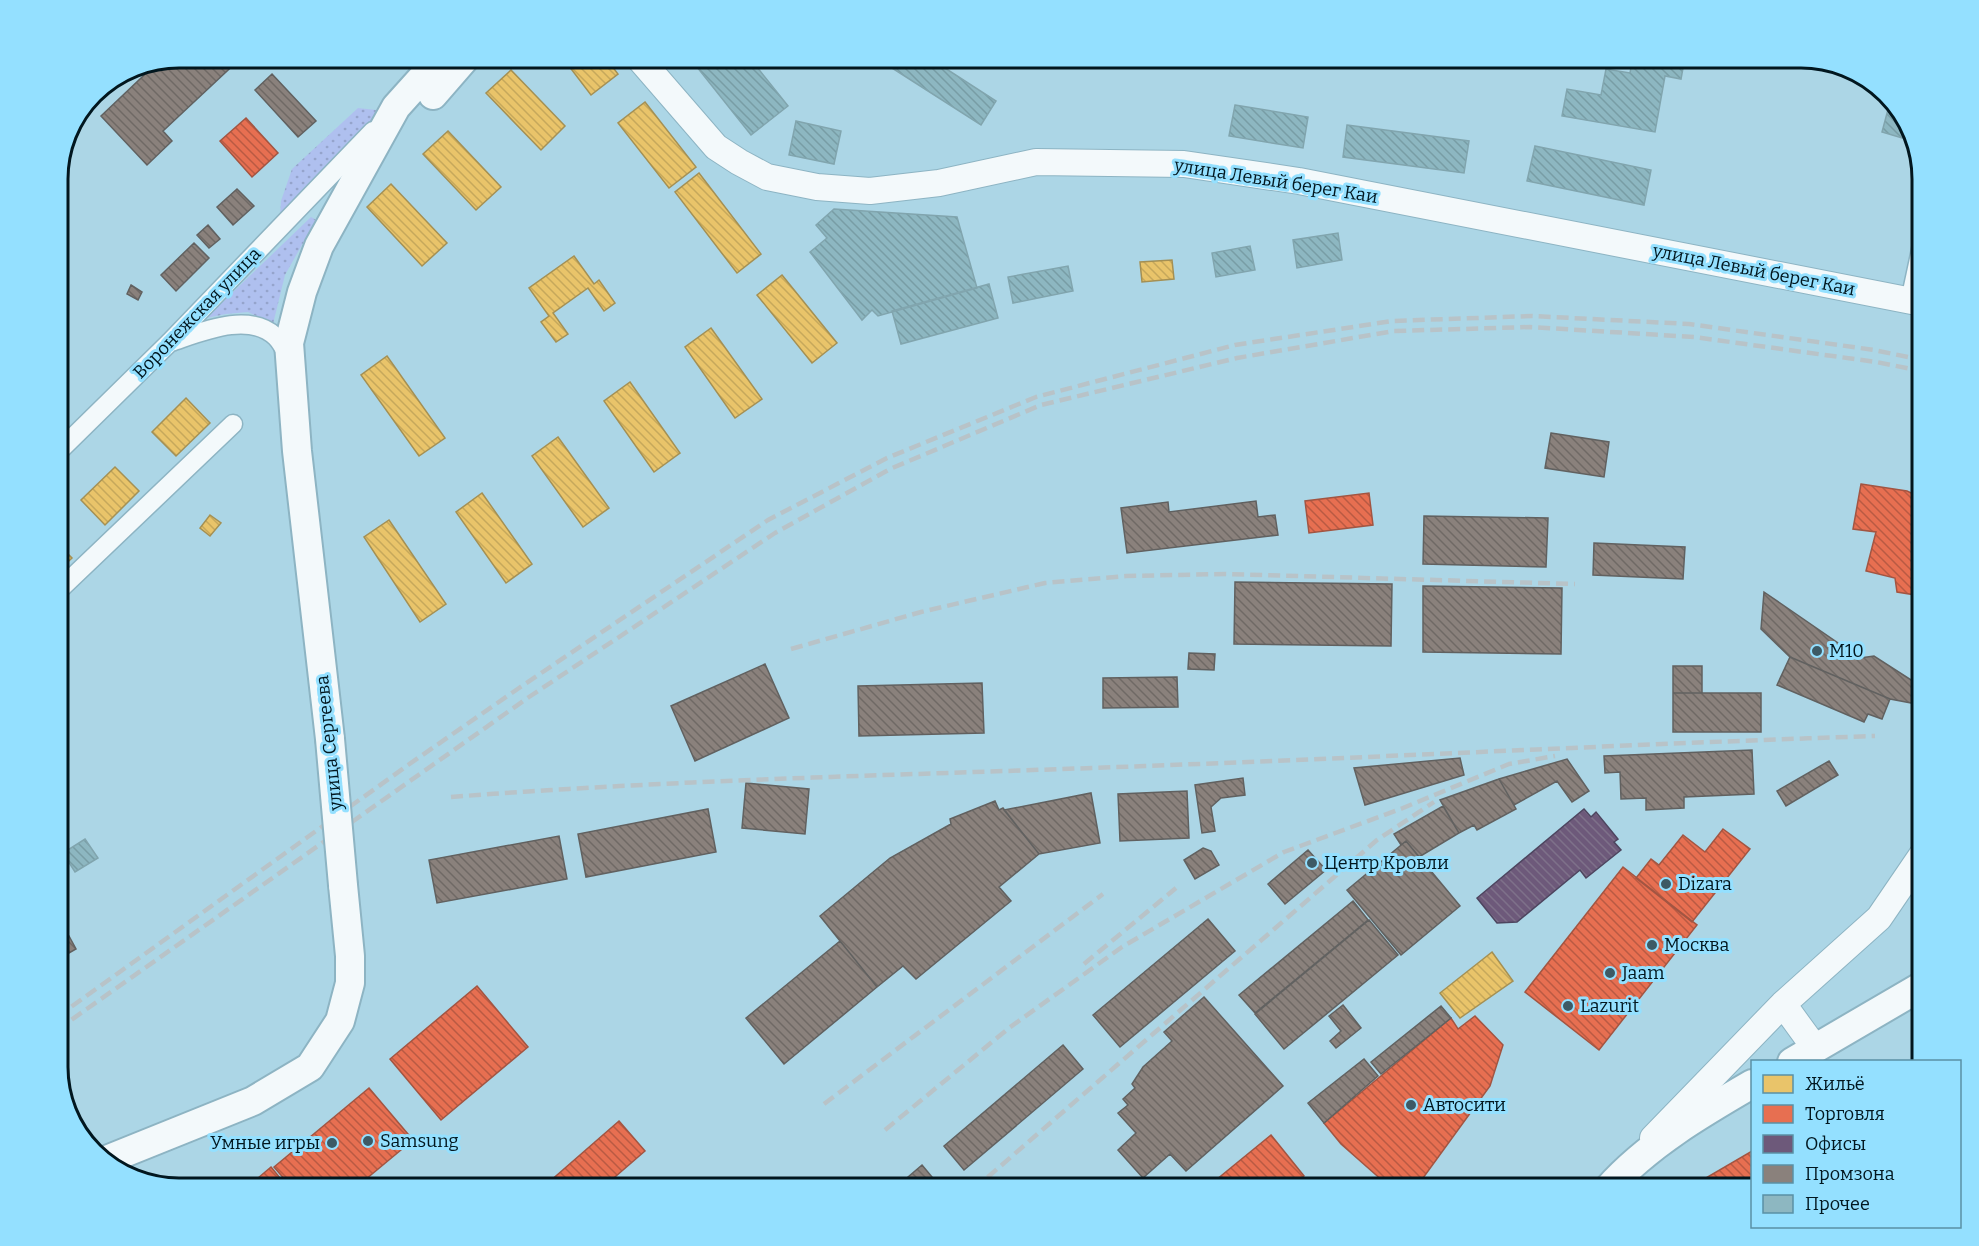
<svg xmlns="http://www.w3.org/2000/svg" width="1979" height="1246" font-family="Bitter,serif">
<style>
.grass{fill:url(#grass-dots)}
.homes{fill:url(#homes-back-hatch);stroke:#a49054;stroke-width:1.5}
.shops{fill:url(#shops-back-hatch);stroke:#a25542;stroke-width:1.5}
.offices{fill:url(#offices-back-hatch);stroke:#4d455f;stroke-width:1.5}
.industry{fill:url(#industry-back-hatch);stroke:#616160;stroke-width:1.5}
.building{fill:url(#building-back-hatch);stroke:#81a5ae;stroke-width:1.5}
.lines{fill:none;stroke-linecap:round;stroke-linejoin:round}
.street-casing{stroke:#8db4c3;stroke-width:21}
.secondary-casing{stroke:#8db4c3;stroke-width:28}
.primary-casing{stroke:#8db4c3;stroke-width:32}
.street{stroke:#f3f9fb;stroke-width:18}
.secondary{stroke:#f3f9fb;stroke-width:26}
.primary{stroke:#f3f9fb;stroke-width:28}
.rail{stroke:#b8c3c8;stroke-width:4.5;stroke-dasharray:12 6;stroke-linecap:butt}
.primary-bridge-casing{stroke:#8db4c3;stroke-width:32;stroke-linecap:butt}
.primary-bridge{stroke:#f3f9fb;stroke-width:28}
.poi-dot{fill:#3d5a65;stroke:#94e0ff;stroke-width:2}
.labels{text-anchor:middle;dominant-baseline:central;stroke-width:6;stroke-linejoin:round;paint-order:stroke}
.street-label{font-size:18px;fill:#02171f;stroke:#94e0ff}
.poi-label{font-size:18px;fill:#02171f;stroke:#94e0ff;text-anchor:start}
.rim{fill:none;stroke:#02171f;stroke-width:3}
</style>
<defs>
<pattern id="grass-dots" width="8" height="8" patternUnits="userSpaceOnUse" patternTransform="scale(1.5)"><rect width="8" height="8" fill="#afc0ef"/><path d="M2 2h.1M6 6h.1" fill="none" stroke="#95a4cc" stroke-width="1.8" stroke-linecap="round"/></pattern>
<pattern id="homes-back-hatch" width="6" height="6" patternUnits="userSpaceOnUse" patternTransform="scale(1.5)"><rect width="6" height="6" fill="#e9c46a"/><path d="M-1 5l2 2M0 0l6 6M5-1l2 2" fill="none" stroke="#c6a85b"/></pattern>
<pattern id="shops-back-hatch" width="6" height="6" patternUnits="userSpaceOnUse" patternTransform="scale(1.5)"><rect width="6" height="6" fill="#e76f51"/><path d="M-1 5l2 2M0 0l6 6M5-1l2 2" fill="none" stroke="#b95a43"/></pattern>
<pattern id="offices-back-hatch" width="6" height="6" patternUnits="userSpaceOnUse" patternTransform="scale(1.5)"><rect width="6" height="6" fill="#6d597a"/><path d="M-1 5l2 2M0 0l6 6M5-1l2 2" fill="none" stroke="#7e718a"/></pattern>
<pattern id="industry-back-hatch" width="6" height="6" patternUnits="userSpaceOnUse" patternTransform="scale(1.5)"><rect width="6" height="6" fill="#8a817c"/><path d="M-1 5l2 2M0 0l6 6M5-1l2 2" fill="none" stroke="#6f6965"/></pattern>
<pattern id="building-back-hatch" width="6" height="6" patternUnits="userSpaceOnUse" patternTransform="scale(1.5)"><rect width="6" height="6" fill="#8db7c1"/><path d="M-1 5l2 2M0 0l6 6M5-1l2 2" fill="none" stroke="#789da5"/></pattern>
</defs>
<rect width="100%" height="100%" fill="#acd6e6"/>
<!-- grass -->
<path class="grass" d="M358 108 376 110 372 124 280 218 281 201 292 169Z
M311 217 316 220 285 275 273 324 248 312 226 314 206 318Z"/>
<!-- homes -->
<path class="homes" d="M562 57H605L618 74 591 95Z
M511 70 565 126 541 150 486 93Z
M645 102 696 167 669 188 618 123Z
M448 131 501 187 476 210 423 154Z
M699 173 761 254 737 273 675 192Z
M391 184 447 243 422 266 367 207Z
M574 256 594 284 599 280 615 303 604 311 588 288 553 313 568 334 556 342 541 322 549 316 529 288Z
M1172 260 1174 279 1142 282 1140 262Z
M782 275 837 343 812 363 757 295Z
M711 328 762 399 735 418 685 347Z
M387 356 445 438 419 456 361 375Z
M630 382 680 453 654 472 604 401Z
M186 398 210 423 176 456 152 432Z
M558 437 609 508 583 527 532 456Z
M115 467 139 491 105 525 81 500Z
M482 493 532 564 506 583 456 512Z
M210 515 221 523 210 536 200 528Z
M389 520 446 604 420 622 364 537Z
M57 543 72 558 57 572Z
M1492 952 1513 981 1460 1018 1440 993Z"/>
<!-- shops -->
<path class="shops" d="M246 118 278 153 252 177 220 141Z
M1861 484 1907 491 1922 498V596L1897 592 1895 578 1866 571 1876 532 1853 529Z
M1369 493 1373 525 1309 533 1305 501Z
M1723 829 1750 849 1692 922 1636 878 1651 859 1659 865 1683 835 1705 852Z
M1623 867 1697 925 1599 1050 1525 992Z
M477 986 528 1047 441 1120 390 1059Z
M1475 1016 1503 1045 1490 1086 1415 1189H1392L1341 1144 1324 1123 1451 1018 1458 1029Z
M369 1088 413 1140 354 1189H293L274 1167Z
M619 1121 645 1151 601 1189H541Z
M1271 1135 1304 1176 1288 1189H1205Z
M1752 1151V1189H1687Z
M271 1167 289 1189H245Z"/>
<!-- offices -->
<path class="offices" d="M1584 809 1591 817 1596 812 1618 839 1614 842 1621 850 1586 878 1580 870 1517 922 1497 923 1477 898Z"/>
<!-- industry -->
<path class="industry" d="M179 57H242L163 131 172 141 147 165 101 116 159 61Z
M272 74 316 121 298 137 255 90Z
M237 189 254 206 233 225 217 207Z
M208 225 220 239 209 248 197 235Z
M194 243 209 258 176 291 161 275Z
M131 285 142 292 138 300 127 294Z
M1551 433 1609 442 1604 477 1545 468Z
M1256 501 1258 517 1275 515 1278 535 1127 553 1121 508 1168 502 1169 512Z
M1424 516 1548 518 1546 567 1423 564Z
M1594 543 1685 547 1683 579 1593 575Z
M1235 582 1392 584 1391 646 1234 644Z
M1423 586 1562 588 1561 654 1423 652Z
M1764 592 1860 658 1874 656 1922 687V705L1890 699 1790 657 1761 629Z
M1189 653 1215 654 1214 670 1188 669Z
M1790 657 1890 699 1882 719 1868 714 1864 722 1777 685Z
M765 664 789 718 695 761 671 706Z
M1673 666H1702V693H1673Z
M1177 677 1178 707 1103 708V678Z
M982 683 984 733 859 736 858 686Z
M1673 693H1761V732H1673Z
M1752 750 1754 794 1684 797V808L1646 810V798L1621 799 1620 772 1605 773 1604 756Z
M1460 758 1464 775 1365 805 1354 768Z
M1567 759 1589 791 1572 802 1557 781 1514 805 1499 779Z
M1829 761 1838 775 1786 806 1777 791Z
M1243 778 1245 795 1221 798 1211 807 1215 831 1202 833 1195 785Z
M1499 779 1516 809 1477 830 1474 825 1459 833 1440 800Z
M746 783 809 789 805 834 742 828Z
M1187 791 1189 838 1120 841 1118 794Z
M1091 793 1100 843 1039 854 1004 810Z
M995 801 999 810 1003 808 1039 854 999 887 1011 901 916 979 903 966 877 987 820 916 890 858 951 824 950 819Z
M1443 806 1459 833 1419 857 1406 841 1401 845 1394 834Z
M708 809 716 852 586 877 578 834Z
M559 836 567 879 437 903 429 860Z
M1406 841 1460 906 1401 955 1347 890Z
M1203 848 1211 851 1219 865 1195 879 1184 860Z
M1308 850 1326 870 1285 904 1268 884Z
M1353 901 1368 920 1255 1013 1239 995Z
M1208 919 1235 951 1120 1047 1093 1015Z
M1369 920 1398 955 1284 1049 1255 1014Z
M69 936 76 949 57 960V943Z
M840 941 877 987 784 1064 746 1018Z
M1204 997 1283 1086 1186 1171 1170 1154 1143 1178 1118 1150 1136 1133 1118 1113 1128 1105 1123 1099 1135 1088 1132 1084 1143 1067 1172 1041 1164 1032Z
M1343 1005 1361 1028 1336 1048 1330 1041 1341 1031 1329 1016Z
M1441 1006 1451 1018 1381 1074 1371 1062Z
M1063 1045 1083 1069 964 1170 944 1146Z
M1364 1059 1378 1076 1324 1123 1308 1103Z
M922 1165 942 1189H894Z"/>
<!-- building -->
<path class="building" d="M689 57H749L788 106 751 135Z
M880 57H928L996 101 981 125 878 59Z
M1633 57H1685L1681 79 1665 76 1655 132 1562 116 1567 89 1601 95 1606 69 1630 73Z
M1890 102 1906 118 1912 141 1882 132Z
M1235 105 1308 117 1303 148 1229 136Z
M796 121 841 131 834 164 789 155Z
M1347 125 1469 141 1464 173 1343 157Z
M1535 146 1651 170 1644 205 1527 181Z
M834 209 957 217 977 288 878 316 872 310 862 320 810 252 827 238 816 225Z
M1338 233 1342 260 1297 268 1293 240Z
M1250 246 1255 270 1216 277 1212 253Z
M1068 266 1073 291 1013 303 1008 277Z
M989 284 998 318 901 344 892 311Z
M57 806 67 824 57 829Z
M85 839 98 858 75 872 63 853Z"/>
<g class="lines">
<defs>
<path id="street" d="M1910 301 1922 245
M171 342C201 332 249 311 276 337 281 342 285 350 289 357
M57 453 170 342 373 131
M57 592 233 424"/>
<path id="secondary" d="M638 57 716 147 739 162 767 177 817 187 870 191 939 183 1036 162 1184 164 1299 181 1922 303
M1783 1004 1815 1048
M1653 1138 1783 1004 1879 918 1922 855"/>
<path id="primary" d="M433 95 466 57
M330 739 297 451 289 343 302 292 319 246 396 107 441 57
M1792 1062 1922 986
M104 1161 253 1101 310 1067 340 1021 350 983V956L343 885
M1608 1189C1647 1145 1702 1113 1752 1084"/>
</defs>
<!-- street casing -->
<use href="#street" class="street-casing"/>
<!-- secondary casing -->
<use href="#secondary" class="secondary-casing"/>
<!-- primary casing -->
<use href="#primary" class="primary-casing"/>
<!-- street -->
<use href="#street" class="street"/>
<!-- secondary -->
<use href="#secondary" class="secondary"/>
<!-- primary -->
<use href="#primary" class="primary"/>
<!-- rail -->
<path class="rail" d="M791 649 921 612 1045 583 1126 576 1226 574 1575 584
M451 797C682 779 914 775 1145 766 1389 757 1632 744 1875 736
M1084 964 1176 888
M57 1017 408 765 519 688 768 520 887 458 1036 397 1235 345 1392 321 1532 316 1689 324 1874 350 1922 360
M57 1030 529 697 775 533 890 469 1041 405 1237 358 1394 331 1530 327 1694 337 1876 362 1922 371
M824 1104 1103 894
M885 1130 1009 1028 1122 947 1284 852 1403 808 1509 764 1555 756
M974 1189 1377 840 1434 802"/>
<defs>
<path id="primary-bridge" d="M330 739 343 885"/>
</defs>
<!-- primary-bridge casing -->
<use href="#primary-bridge" class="primary-bridge-casing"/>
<!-- primary-bridge -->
<use href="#primary-bridge" class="primary-bridge"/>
</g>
<!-- markers -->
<g class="poi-dot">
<circle cx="1817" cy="651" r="6"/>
<circle cx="1312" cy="863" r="6"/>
<circle cx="1666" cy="884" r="6"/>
<circle cx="1652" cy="945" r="6"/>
<circle cx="1610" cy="973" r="6"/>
<circle cx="1568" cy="1006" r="6"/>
<circle cx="1411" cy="1105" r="6"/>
<circle cx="368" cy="1141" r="6"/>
<circle cx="332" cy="1143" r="6"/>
</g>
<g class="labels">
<!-- street labels -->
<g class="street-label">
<text transform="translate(1276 181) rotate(9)">улица Левый берег Каи</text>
<text transform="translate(1754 270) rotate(11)">улица Левый берег Каи</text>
<text transform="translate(197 313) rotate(-46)">Воронежская улица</text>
<text transform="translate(329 743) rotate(-96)">улица Сергеева</text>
</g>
<!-- poi labels -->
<g class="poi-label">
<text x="1829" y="651">M10</text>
<text x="1324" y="863">Центр Кровли</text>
<text x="1678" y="884">Dizara</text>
<text x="1664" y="945">Москва</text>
<text x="1622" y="973">Jaam</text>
<text x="1580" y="1006">Lazurit</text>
<text x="1423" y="1105">Автосити</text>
<text x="380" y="1141">Samsung</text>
<text x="320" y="1143" text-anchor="end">Умные игры</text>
</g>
</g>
<!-- crop -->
<path d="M0 0H1979V1246H0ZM179 68H1801A111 111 0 0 1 1912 179V1067A111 111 0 0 1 1801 1178H179A111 111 0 0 1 68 1067V179A111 111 0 0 1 179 68Z" fill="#94e0ff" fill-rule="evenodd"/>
<path class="rim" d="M179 68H1801A111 111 0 0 1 1912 179V1067A111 111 0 0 1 1801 1178H179A111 111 0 0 1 68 1067V179A111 111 0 0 1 179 68Z"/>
<!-- legend -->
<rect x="1751" y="1060" width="210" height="168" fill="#94e0ff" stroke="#5a90a5" stroke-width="1.5"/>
<rect x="1763" y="1075" width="30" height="18" fill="#e9c46a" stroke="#5a90a5" stroke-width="1.5"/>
<text x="1805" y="1090" font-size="18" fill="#02171f">Жильё</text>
<rect x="1763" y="1105" width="30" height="18" fill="#e76f51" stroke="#5a90a5" stroke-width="1.5"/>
<text x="1805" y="1120" font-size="18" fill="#02171f">Торговля</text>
<rect x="1763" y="1135" width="30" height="18" fill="#6d597a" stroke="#5a90a5" stroke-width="1.5"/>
<text x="1805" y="1150" font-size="18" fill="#02171f">Офисы</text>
<rect x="1763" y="1165" width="30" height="18" fill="#8a817c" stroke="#5a90a5" stroke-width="1.5"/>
<text x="1805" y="1180" font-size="18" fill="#02171f">Промзона</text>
<rect x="1763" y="1195" width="30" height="18" fill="#8db7c1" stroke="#5a90a5" stroke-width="1.5"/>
<text x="1805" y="1210" font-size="18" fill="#02171f">Прочее</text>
</svg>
